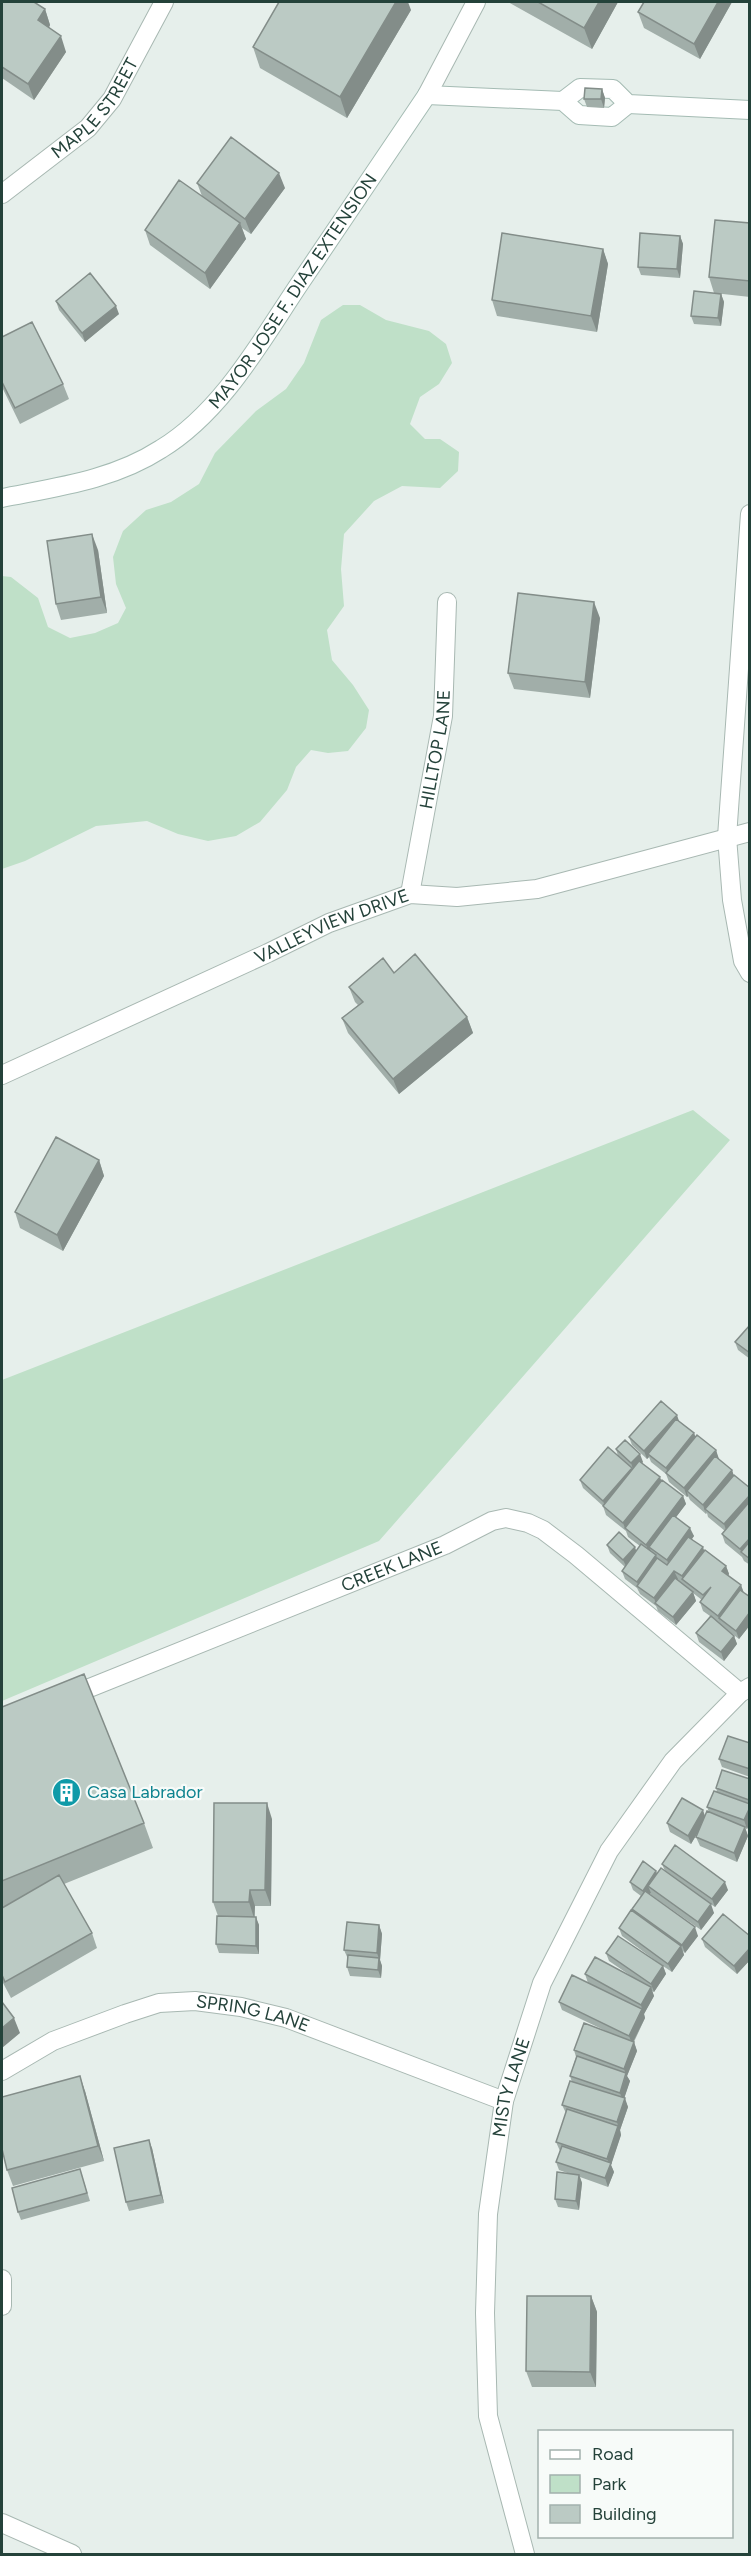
<svg xmlns="http://www.w3.org/2000/svg" width="751" height="2556" font-family="Figtree,sans-serif">
<style>
.green{fill:#bfe0c8}
.lines{fill:none;stroke-linecap:round;stroke-linejoin:round}
.lane-casing{stroke:#a8b8b2;stroke-width:20}
.street-casing{stroke:#a8b8b2;stroke-width:20}
.secondary-casing{stroke:#a4bbb3;stroke-width:20}
.lane{stroke:#fff;stroke-width:18}
.street{stroke:#fff;stroke-width:18}
.secondary{stroke:#fff;stroke-width:18}
.wall{fill:#a1aea9}
.shaded-wall{fill:#838d89}
.building{fill:#bbcac4;stroke:#838d89;stroke-width:1.5}
.labels{text-anchor:middle;dominant-baseline:central;stroke-width:4.5;stroke-linejoin:round;paint-order:stroke}
.street-label{font-size:18px;fill:#24423a;stroke:#f7fbf9}
.culture-label{font-size:18px;fill:#0d838f;stroke:#f7fbf9;text-anchor:start}
</style>
<rect width="100%" height="100%" fill="#e6efeb"/>
<!-- green -->
<path class="green" d="M343 305H360L386 320 429 331 446 344 452 363 439 384 420 397 410 424 425 439H440L459 452 458 471 440 488 402 486 374 501 344 534 341 569 344 606 327 630 332 660 353 685 369 710 366 728 348 751 328 753 311 750 296 767 287 790 260 822 236 836 208 841 178 834 147 821 96 826 25 861 2 869V576L11 577 38 598 48 627 70 638 95 633 118 623 126 608 116 584 113 557 123 531 146 510 171 502 199 484 215 453 256 411 286 389 304 363 321 320Z
M693 1110 730 1140 379 1541 2 1701V1380Z"/>
<g class="lines">
<defs>
<g id="lane">
<path id="s1" d="M410 894 443 716 447 602"/>
</g>
<g id="street">
<path d="M427 95 476 2"/>
<path id="s2" d="M2 194 88 128 112 99 164 2"/>
<path d="M750 514 727 837 732 900 743 961 750 973"/>
<path id="s3" d="M2 1075 268 953 329 923 410 894 457 897 537 889 750 832"/>
<path id="s4" d="M67 1697 445 1545 492 1521 506 1518 528 1523 543 1530 576 1555 740 1693"/>
<path id="s5" d="M2 2071 53 2041 125 2014 159 2003 195 2001 241 2007 286 2018 504 2101"/>
<path d="M2 2279V2306"/>
<path d="M2 2523 72 2554"/>
<path id="s6" d="M525 2554 488 2416 485 2313 488 2214 504 2101 542 1983 609 1851 673 1761 740 1693 750 1687"/>
</g>
<g id="secondary">
<path d="M563 101 580 88 613 89 628 104 750 110"/>
<path id="s7" d="M2 498C57 487 113 480 161 449 222 412 261 341 300 283 342 220 385 158 427 95L563 101 579 115 612 117 628 104"/>
</g>
</defs>
<!-- lane casing -->
<use href="#lane" class="lane-casing"/>
<!-- street casing -->
<use href="#street" class="street-casing"/>
<!-- secondary casing -->
<use href="#secondary" class="secondary-casing"/>
<!-- lane -->
<use href="#lane" class="lane"/>
<!-- street -->
<use href="#street" class="street"/>
<!-- secondary -->
<use href="#secondary" class="secondary"/>
</g>
<!-- wall -->
<path class="wall" d="M2 2 45 9 50 25 49 28 66 52 34 100 2 78Z
M508 2H618L592 49Z
M644 2H732L700 59 644 28 638 12Z
M411 10 347 118 260 68 253 47Z
M602 89 605 98 604 108 587 107 584 99Z
M197 183 285 188 251 234 242 228 246 239 210 289 150 245 145 230 202 196Z
M750 223V297L714 293 709 277Z
M680 236 683 244 680 278 641 275 638 267Z
M603 249 608 264 597 332 497 316 492 300Z
M721 294 724 302 721 326 694 324 691 316Z
M56 301 119 314 85 342 59 310Z
M2 337 63 384 69 399 20 424 2 387Z
M98 550 107 613 61 620 56 604Z
M600 618 590 698 514 689 508 673Z
M394 973 467 1017 473 1033 399 1094 348 1033 342 1018 358 1005 355 1002 349 987Z
M99 1160 104 1176 63 1251 20 1228 15 1212Z
M750 1325V1359L738 1350 735 1342Z
M679 1421 694 1433 695 1437 716 1450 718 1459 732 1470 733 1475 750 1488V1565L744 1561 742 1557 725 1543 722 1534 725 1531 708 1517 707 1513 706 1514 690 1500 688 1496 687 1497 669 1482 666 1474 651 1462 649 1457 647 1459 632 1445 629 1437Z
M616 1449 643 1462 642 1463 661 1481 683 1496 686 1504 676 1517 694 1536 692 1539 704 1551 726 1566 729 1574 728 1576 741 1585 744 1593 750 1597V1625L739 1639 722 1626 734 1636 737 1644 724 1661 699 1642 696 1633 710 1616 703 1611 700 1602 702 1600 693 1593 696 1601 676 1625 658 1611 656 1606 640 1594 637 1588 625 1579 622 1571 625 1567 610 1553 607 1545 636 1551 640 1546 628 1537 626 1531 606 1515 603 1506 583 1488 580 1480 618 1456Z
M2 1707 144 1823 153 1848 64 1884 92 1933 97 1948 11 1998 2 1981Z
M750 1743V1777L722 1767 719 1759Z
M750 1779V1823L747 1829 745 1828 748 1836 737 1862 700 1846 696 1837 699 1830 691 1844 670 1832 667 1823 705 1816 709 1812 707 1807 717 1792 716 1788Z
M272 1819 271 1906H255V1917L259 1925V1954L219 1953 216 1944 218 1916 213 1902Z
M662 1864 728 1890 715 1907 703 1899 714 1913 701 1930 651 1895V1893L649 1894 698 1936 685 1953 683 1951 684 1955 672 1972 663 1966 666 1974 654 1992 652 1991 654 1996 644 2014 645 2018 634 2042 637 2051 627 2076 630 2081 624 2098 628 2107 620 2130 621 2135 611 2165 614 2172 608 2187 580 2177 582 2183 579 2210 558 2207 555 2199 570 2174 559 2170 556 2162 560 2151 556 2142 566 2113 562 2105 572 2082 570 2076 576 2057 574 2050 606 2031 562 2010 559 2002 588 1983 585 1974 631 1976 609 1961 606 1953 663 1966 622 1936 619 1928 633 1912 632 1909 641 1896 633 1890 630 1882 656 1871 657 1874 665 1871Z
M379 1925 382 1934 380 1960 382 1966 381 1978 350 1976 347 1967 348 1959 344 1950Z
M750 1936V1960L737 1974 705 1947 702 1939Z
M85 2091 104 2161 13 2186 7 2170Z
M152 2148 164 2203 129 2211 126 2202Z
M80 2169 90 2201 21 2220 18 2212Z
M591 2296 597 2312 596 2387H532L526 2371Z"/>
<!-- shaded-wall -->
<path class="shaded-wall" d="M396 2H408L411 10 347 118 340 97Z
M599 2H618L592 49 584 28Z
M718 2H732L700 59 694 44Z
M45 9 50 25 44 36 38 20Z
M61 36 66 52 34 100 28 84Z
M602 89 605 98 604 108 601 99Z
M279 173 285 188 251 234 245 219Z
M240 223 246 239 210 289 205 273Z
M680 236 683 244 680 278 677 269Z
M603 249 608 264 597 332 591 316Z
M721 294 724 302 721 326 718 318Z
M116 306 119 314 85 342 82 333Z
M92 534 98 550 107 613 101 597Z
M594 602 600 618 590 698 585 682Z
M467 1017 473 1033 399 1094 393 1079Z
M99 1160 104 1176 63 1251 57 1235Z
M677 1415 680 1424 648 1454 649 1457 647 1459 644 1451Z
M694 1433 697 1441 669 1476 666 1468Z
M716 1450 719 1459 690 1494 687 1491 688 1496 687 1497 684 1488Z
M640 1454 643 1462 634 1472 631 1463Z
M632 1468 635 1477 606 1509 603 1501Z
M732 1470 735 1479 705 1509 706 1514 703 1505Z
M660 1477 663 1485 625 1528 623 1523Z
M750 1495V1507L727 1533 724 1524Z
M683 1496 686 1504 652 1549 649 1547 651 1551 649 1553 646 1545Z
M690 1528 694 1536 670 1569 667 1560Z
M750 1538V1550L742 1553 740 1549Z
M635 1547 638 1556 627 1568 623 1560Z
M703 1547 706 1556 683 1579 682 1576Z
M656 1555 659 1564 639 1588 637 1582Z
M726 1566 729 1574 725 1580 722 1571Z
M674 1571 678 1579 658 1605 656 1604 654 1598Z
M741 1585 744 1594 719 1618 721 1624 718 1616Z
M693 1592 696 1601 676 1625 673 1617Z
M750 1612V1625L739 1639 736 1631Z
M734 1636 737 1644 724 1661 721 1652Z
M267 1803 272 1819 271 1906 265 1890Z
M750 1807V1823L747 1829 744 1820Z
M703 1810 706 1819 691 1844 688 1836Z
M745 1827 748 1836 737 1862 734 1853Z
M656 1871 659 1880 648 1886 651 1893 646 1900 643 1891Z
M725 1882 728 1890 715 1907 712 1899Z
M250 1890 255 1906 254 1918 249 1902Z
M711 1904 714 1913 701 1930 698 1922Z
M256 1917 259 1925V1954L256 1946Z
M379 1925 382 1934 380 1960 382 1966 381 1978 378 1970 379 1959 377 1953Z
M695 1927 698 1936 685 1953 682 1945Z
M681 1946 684 1955 672 1972 668 1964Z
M750 1948V1960L737 1974 734 1966Z
M663 1966 666 1974 654 1992 651 1984Z
M651 1987 654 1996 644 2014 645 2018 632 2044 629 2036 642 2010 641 2005Z
M14 2018 20 2033 2 2048V2028Z
M634 2042 637 2051 627 2076 630 2081 623 2102 620 2093 626 2075 624 2069Z
M80 2076 85 2091 104 2161 98 2146Z
M625 2098 628 2107 620 2130 621 2135 611 2165 614 2172 608 2187 605 2178 610 2165 607 2159 618 2126 617 2122Z
M149 2140 152 2148 164 2203 161 2195Z
M579 2175 582 2183 579 2210 576 2201Z
M591 2296 597 2312 596 2387 590 2372Z"/>
<!-- building -->
<path class="building" d="M2 2H34L45 9 38 20 61 36 28 84 2 67Z
M279 2H396L340 97 253 47Z
M538 2H599L584 28Z
M644 2H718L694 44 638 12Z
M585 88 602 89 601 99H584Z
M231 137 279 173 245 219 197 183Z
M179 180 240 223 205 273 145 230Z
M715 220 750 223V281L709 277Z
M502 233 603 249 591 316 492 300Z
M640 233 680 236 677 269 638 267Z
M90 273 116 306 82 333 56 301Z
M694 291 721 294 718 318 691 316Z
M32 322 63 384 15 408 2 382V337Z
M92 534 101 597 56 604 47 541Z
M518 593 594 602 585 682 508 673Z
M415 954 467 1017 393 1079 342 1018 363 1002 349 987 383 958 394 973Z
M56 1137 99 1160 57 1235 15 1212Z
M750 1325V1353L735 1342Z
M661 1401 677 1415 644 1451 629 1437Z
M676 1419 694 1433 666 1468 648 1454Z
M697 1435 716 1450 684 1488 666 1473Z
M625 1440 640 1454 631 1463 616 1449Z
M608 1447 632 1468 603 1501 580 1480Z
M715 1456 732 1470 703 1505 687 1491Z
M639 1461 660 1477 623 1523 603 1506Z
M734 1475 750 1488V1495L724 1524 705 1509Z
M662 1480 683 1496 646 1545 625 1528Z
M750 1501V1538L740 1549 722 1534Z
M673 1515 690 1528 667 1560 649 1547Z
M619 1532 635 1547 623 1560 607 1545Z
M688 1537 703 1547 682 1576 674 1571 654 1598 637 1586 657 1558 667 1565Z
M750 1541V1559L741 1552Z
M641 1544 656 1555 637 1582 622 1571Z
M705 1550 726 1566 722 1571 741 1585 718 1616 700 1602 711 1587 703 1595 682 1579Z
M675 1578 693 1592 673 1617 655 1603Z
M740 1590 750 1597V1612L736 1631 719 1618Z
M711 1616 734 1636 721 1652 696 1633Z
M84 1674 144 1823 2 1881V1707Z
M728 1736 750 1743V1769L719 1759Z
M722 1770 750 1779 749 1800 716 1788Z
M714 1791 750 1804V1807L744 1820 707 1807Z
M682 1798 703 1810 688 1836 667 1823Z
M214 1803H267L265 1890H250L249 1902H213Z
M707 1811 745 1827 734 1853 696 1837Z
M675 1845 725 1882 712 1899 662 1864Z
M643 1861 656 1871 643 1891 630 1882Z
M661 1868 711 1904 698 1922 648 1886Z
M59 1875 92 1933 5 1982 2 1975V1908Z
M645 1891 695 1927 682 1945 632 1909Z
M631 1910 681 1946 668 1964 619 1928Z
M723 1914 750 1936V1948L734 1966 702 1939Z
M217 1916 256 1917V1946L216 1944Z
M347 1922 379 1925 377 1953 344 1950Z
M618 1936 663 1966 651 1984 606 1953Z
M348 1955 379 1958 378 1970 347 1967Z
M595 1957 651 1987 641 2005 585 1974Z
M572 1975 642 2009 629 2036 559 2002Z
M2 2002 14 2018 2 2028Z
M584 2023 634 2042 624 2069 574 2050Z
M577 2056 626 2073 620 2093 570 2076Z
M80 2076 98 2146 7 2170 2 2149V2097Z
M570 2081 625 2098 617 2122 562 2105Z
M567 2109 618 2126 607 2159 556 2142Z
M149 2140 161 2195 126 2202 114 2148Z
M562 2146 611 2163 605 2178 556 2162Z
M80 2169 87 2193 18 2212 12 2188Z
M557 2172 579 2175 576 2201 555 2199Z
M527 2296H591L590 2372 526 2371Z"/>
<!-- icons -->
<defs>
<symbol id="building-disc" viewBox="-11 -11 22 22"><circle r="9.5" fill="#0f9aa8" stroke="#f7fbf9"/><path d="M-4-6H4V6H1V3H-1V6H-4ZM-2.5-4.3h1.7v1.8h-1.7ZM.8-4.3h1.7v1.8H.8ZM-2.5-1h1.7V.8h-1.7ZM.8-1h1.7V.8H.8Z" fill="#fff"/></symbol>
</defs>
<g fill-rule="evenodd">
<use href="#building-disc" x="50" y="1776" width="33" height="33"/>
</g>
<g class="labels">
<!-- street labels -->
<g class="street-label">
<text stroke="none"><textPath href="#s2" startOffset="128">MAPLE STREET</textPath></text>
<text stroke="none"><textPath href="#s7" startOffset="375">MAYOR JOSE F. DIAZ EXTENSION</textPath></text>
<text stroke="none"><textPath href="#s1" startOffset="147">HILLTOP LANE</textPath></text>
<text stroke="none"><textPath href="#s3" startOffset="362">VALLEYVIEW DRIVE</textPath></text>
<text stroke="none"><textPath href="#s4" startOffset="350">CREEK LANE</textPath></text>
<text stroke="none"><textPath href="#s5" startOffset="267">SPRING LANE</textPath></text>
<text stroke="none"><textPath href="#s6" startOffset="474">MISTY LANE</textPath></text>
</g>
<!-- culture labels -->
<g class="culture-label">
<text x="87" y="1792">Casa Labrador</text>
</g>
</g>
<!-- border -->
<rect width="751" height="2556" fill="none" stroke="#24423a" stroke-width="6"/>
<!-- legend -->
<rect x="538" y="2430" width="195" height="108" fill="#f7fbf9" stroke="#a3b1ad" stroke-width="1.5"/>
<rect x="550" y="2450" width="30" height="9" fill="#ffffff" stroke="#a3b1ad" stroke-width="1.5"/>
<text x="592" y="2460" font-size="18" fill="#24423a">Road</text>
<rect x="550" y="2475" width="30" height="18" fill="#bfe0c8" stroke="#a3b1ad" stroke-width="1.5"/>
<text x="592" y="2490" font-size="18" fill="#24423a">Park</text>
<rect x="550" y="2505" width="30" height="18" fill="#bbcac4" stroke="#a3b1ad" stroke-width="1.5"/>
<text x="592" y="2520" font-size="18" fill="#24423a">Building</text>
</svg>
